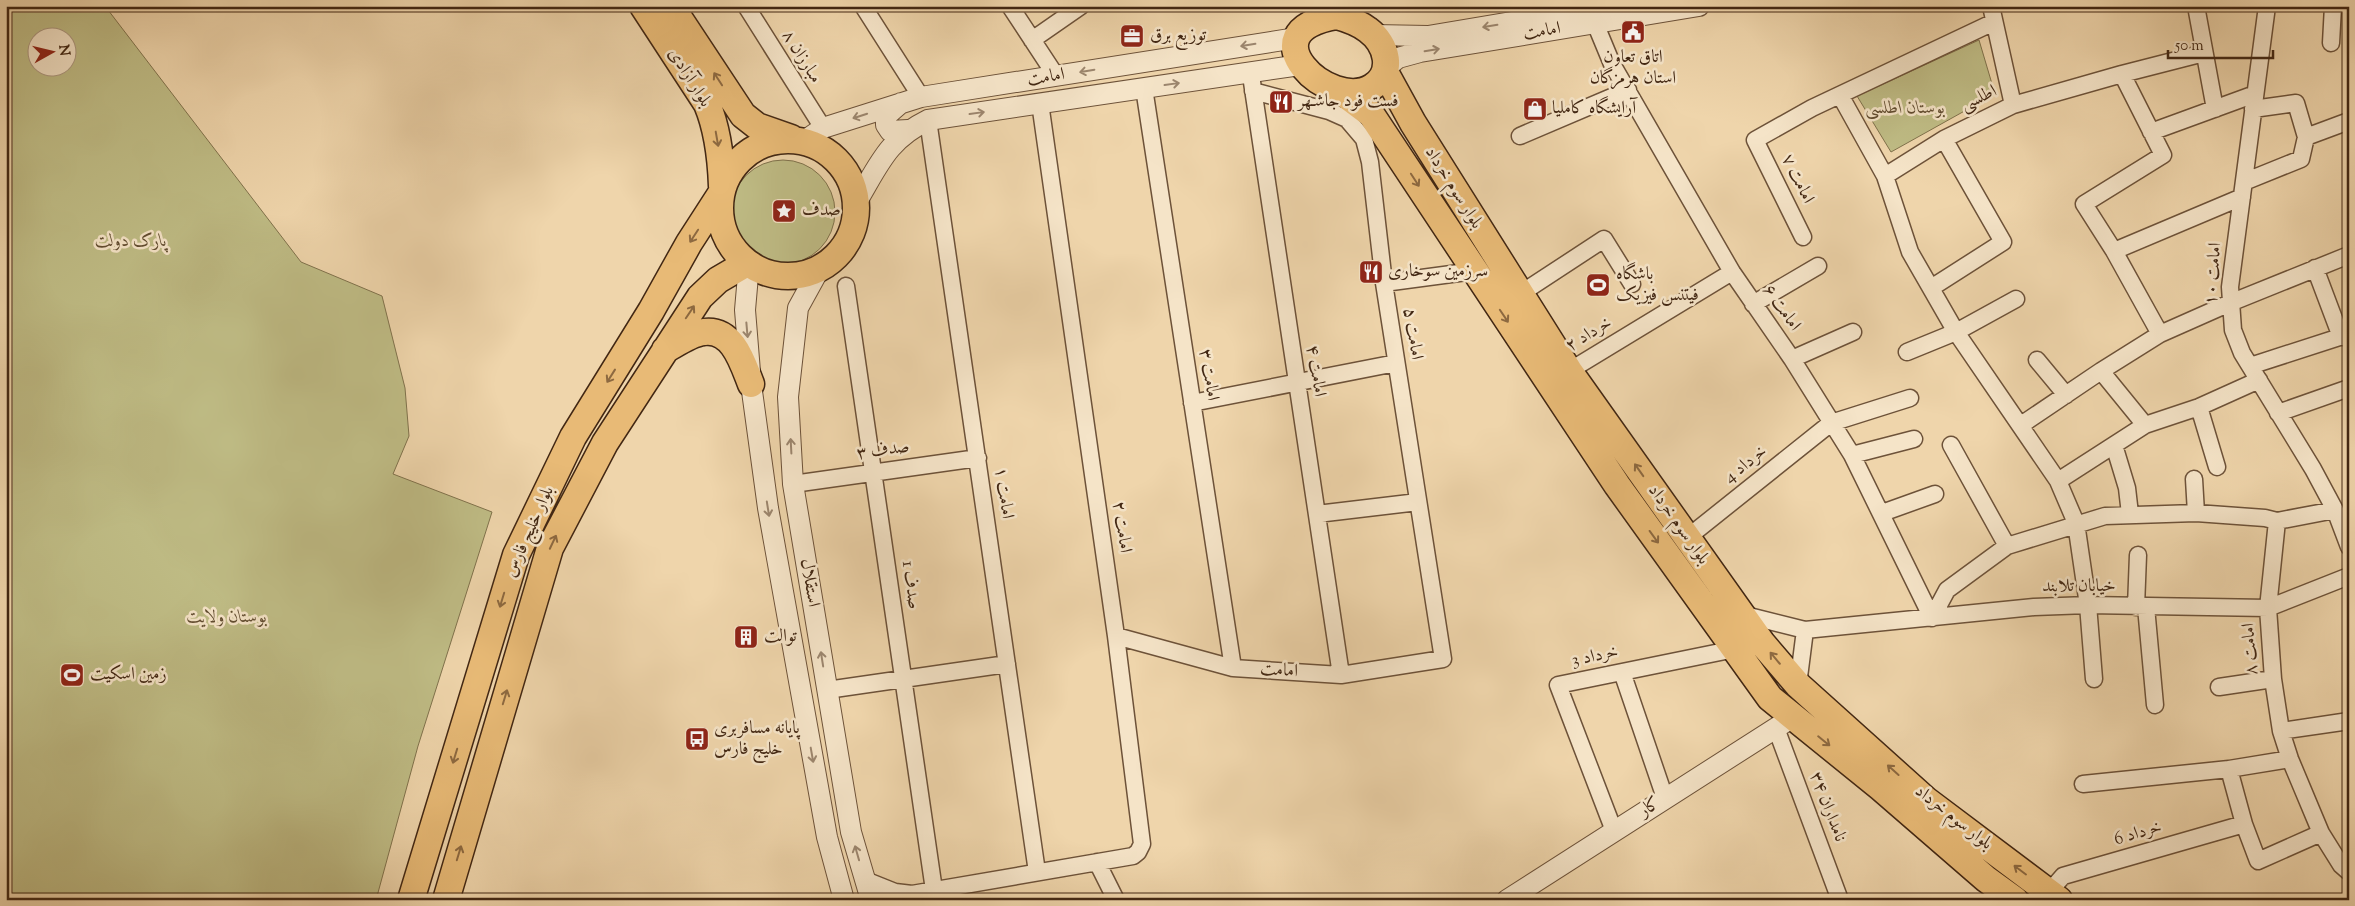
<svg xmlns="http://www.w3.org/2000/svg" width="2355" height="906" font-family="'Sorts Mill Goudy',Amiri,serif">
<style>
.green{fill:#bfbc85;stroke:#80724c;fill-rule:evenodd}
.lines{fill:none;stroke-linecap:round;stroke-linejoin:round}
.minor-casing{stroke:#6d5239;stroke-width:19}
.tertiary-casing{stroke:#6d5239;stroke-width:22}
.primary-casing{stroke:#422713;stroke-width:29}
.minor{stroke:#f5e4c8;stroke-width:16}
.tertiary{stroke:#f5e4c8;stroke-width:20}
.primary{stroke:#e8ba76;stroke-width:26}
.oneway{stroke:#9c866e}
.oneway2{stroke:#8d6940}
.labels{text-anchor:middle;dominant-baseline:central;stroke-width:5;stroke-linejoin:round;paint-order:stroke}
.street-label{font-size:18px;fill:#422713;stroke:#f5e4c8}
.poi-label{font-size:18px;fill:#422713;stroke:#f5e4c8;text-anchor:start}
.park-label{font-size:18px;font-style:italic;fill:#614c30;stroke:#f5e4c8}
</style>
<rect width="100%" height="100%" fill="#efd5ab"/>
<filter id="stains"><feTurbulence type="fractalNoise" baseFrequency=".004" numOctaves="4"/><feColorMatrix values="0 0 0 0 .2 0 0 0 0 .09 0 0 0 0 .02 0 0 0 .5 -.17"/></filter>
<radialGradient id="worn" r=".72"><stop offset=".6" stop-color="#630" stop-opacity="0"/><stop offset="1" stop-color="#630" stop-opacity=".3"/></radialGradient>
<!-- green -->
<path class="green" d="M6 6H105L301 262 382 296 405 388 409 436 393 474 492 512 418 746 376 900H6ZM38 38H68V68H38Z
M1979 40 1995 94 1891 152 1857 96Z
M731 212a52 52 0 1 1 104 0a52 52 0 1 1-104 0Z"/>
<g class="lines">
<defs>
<path id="minor" d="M746 6 823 128
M863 6 921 97
M1010 6 1056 76
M1991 6 2013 105 2122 74 2163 155 2084 204 2114 251 2160 334
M2196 6 2215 109
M2267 6 2230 287 2233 330 2242 353 2313 469 2335 510 2349 547
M1595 23 1612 64 1732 272 1792 359 1852 455 1932 618
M1032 40 1081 6
M2331 43 2333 6
M2122 74 2204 53
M1252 82 1341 675
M1144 88 1233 668
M1840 95 1885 176 1910 252 1956 332 2058 481 2076 523 2088 605 2094 679
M2253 109 2296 103 2306 137 2349 121
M928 120 1037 872
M2151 132 2255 94
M1520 136 1628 90
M1885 176 1944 139 2013 105
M2244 182 2301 159 2306 137
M1803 237 1755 140 1812 108 1994 22
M2114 251 2242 197
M2315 268 2341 337
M1384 283 1474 271
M846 286 934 890
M1931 288 2003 242 1944 139
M1520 294 1604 239 1632 284
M1753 304 1818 266
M1907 352 1956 332 2016 299
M1792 359 1853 332
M2037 360 2066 395
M2250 366 2349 334
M1569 371 1732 272
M1192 403 1396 363
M2199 407 2217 467
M2278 413 2349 388
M2021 425 2101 371 2160 334 2230 303 2349 255
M2145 425 2199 407 2259 380
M1951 445 2007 546
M2114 445 2127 488 2130 514
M1852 455 1914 439
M2194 479 2196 513 2265 518 2277 521 2268 608 2273 679 2281 731 2290 759 2321 833 2341 865 2349 872
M2058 481 2145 425 2101 371
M793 484 978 458
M1882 513 1935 494
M1317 514 1418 502
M2277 521 2335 510
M1687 538 1831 423 1910 398
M2136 607 2138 555
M2146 607 2155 705
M1741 614 1805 630 1798 685
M1932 618 1947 590 2007 546 2105 516 2196 513
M1805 630 2034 607 2088 605 2268 608 2349 576
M1116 636 1233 668 1341 675 1443 659 1384 283 1370 162 1364 139 1347 119 1329 111 1253 91
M1622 672 1665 798
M2219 687 2273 679
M827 690 1007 664
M1776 728 1840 900
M2281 731 2349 721
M2229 769 2290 759
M2083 784 2229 769 2244 824 2258 861 2321 833
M1614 831 1558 685 1735 649
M1097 862 1116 900
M865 880 895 892 912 894 1133 856 1138 852 1142 844 1116 636 1040 103
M2049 892 2063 876 2244 824"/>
<path id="tertiary" d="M1374 35 1428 36 1607 6
M1387 67 1398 58 1420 52 1699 6
M901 103 886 116V125L890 131 908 130
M804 141 823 128 921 97 1296 38
M856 203C879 165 887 140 928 120L1300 65
M749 264 745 310 751 384 768 508 827 837 844 900
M820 268 798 308 788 397 793 484 851 832 871 900
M1507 900 1793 717"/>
<path id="primary" d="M643 6 707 104C718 130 721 158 722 186
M671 6 743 115 757 126 791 138
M1337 16C1348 19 1359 23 1368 30 1387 44 1395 73 1372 87 1330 113 1243 31 1337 16Z
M1385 72 1413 123 1569 371 1762 643 1798 685 1926 800 2059 900
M1339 90 1371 114 1617 485 1770 698 1881 788 1986 879 2015 900
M720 208a68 68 0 1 1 136 0a68 68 0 1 1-136 0Z
M665 350C676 344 691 333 704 332 733 328 743 364 751 384
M411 900 516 555 573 437 651 311 689 243 720 195
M446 900 550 548 605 443 700 297 718 280 747 263"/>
</defs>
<!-- minor casing -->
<use href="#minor" class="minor-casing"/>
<!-- tertiary casing -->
<use href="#tertiary" class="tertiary-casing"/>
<!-- primary casing -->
<use href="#primary" class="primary-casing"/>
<!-- minor -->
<use href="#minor" class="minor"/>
<!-- tertiary -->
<use href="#tertiary" class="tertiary"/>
<!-- primary -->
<use href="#primary" class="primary"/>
</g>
<!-- one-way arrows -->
<defs><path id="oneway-shaft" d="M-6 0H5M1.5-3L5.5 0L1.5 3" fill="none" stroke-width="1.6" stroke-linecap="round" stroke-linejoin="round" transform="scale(1.25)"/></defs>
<g class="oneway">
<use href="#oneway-shaft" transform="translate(1490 26) rotate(171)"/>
<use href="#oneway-shaft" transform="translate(1248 45) rotate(171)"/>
<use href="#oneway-shaft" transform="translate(1432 50) rotate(-9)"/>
<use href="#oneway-shaft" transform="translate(1087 71) rotate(170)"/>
<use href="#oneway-shaft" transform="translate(1172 84) rotate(-8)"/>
<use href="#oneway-shaft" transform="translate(977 113) rotate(-8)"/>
<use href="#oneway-shaft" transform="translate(860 116) rotate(162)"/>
<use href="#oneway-shaft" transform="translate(747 330) rotate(85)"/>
<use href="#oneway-shaft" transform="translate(791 446) rotate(-93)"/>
<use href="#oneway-shaft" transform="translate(768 509) rotate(81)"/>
<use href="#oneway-shaft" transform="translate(822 659) rotate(-99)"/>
<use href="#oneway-shaft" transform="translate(812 755) rotate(80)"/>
<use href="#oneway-shaft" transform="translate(857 853) rotate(-106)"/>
</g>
<g class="oneway2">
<use href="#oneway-shaft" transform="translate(718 79) rotate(-123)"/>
<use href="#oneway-shaft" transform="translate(717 139) rotate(80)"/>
<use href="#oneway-shaft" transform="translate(1415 180) rotate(57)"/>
<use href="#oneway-shaft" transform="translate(694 236) rotate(123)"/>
<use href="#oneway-shaft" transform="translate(690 312) rotate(-56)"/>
<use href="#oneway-shaft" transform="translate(1504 316) rotate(56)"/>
<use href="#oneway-shaft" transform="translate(611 376) rotate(122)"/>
<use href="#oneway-shaft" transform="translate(1639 470) rotate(-125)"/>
<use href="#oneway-shaft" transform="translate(1654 537) rotate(54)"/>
<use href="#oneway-shaft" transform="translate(553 542) rotate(-65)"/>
<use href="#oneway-shaft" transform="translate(502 600) rotate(107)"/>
<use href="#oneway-shaft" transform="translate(1775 658) rotate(-130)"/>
<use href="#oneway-shaft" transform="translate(505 697) rotate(-73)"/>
<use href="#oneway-shaft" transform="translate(1824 741) rotate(39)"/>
<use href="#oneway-shaft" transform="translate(455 756) rotate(107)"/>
<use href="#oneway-shaft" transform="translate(1893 770) rotate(-138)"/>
<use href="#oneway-shaft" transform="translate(459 853) rotate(-73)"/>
<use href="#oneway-shaft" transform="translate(2020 870) rotate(-143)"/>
</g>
<!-- icons -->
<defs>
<symbol id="civic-square" viewBox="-11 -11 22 22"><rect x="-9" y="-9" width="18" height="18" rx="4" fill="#8f2418" stroke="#f5e4c8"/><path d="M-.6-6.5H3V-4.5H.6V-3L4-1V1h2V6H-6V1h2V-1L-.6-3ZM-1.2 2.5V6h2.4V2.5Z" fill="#fff"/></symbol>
<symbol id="office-square" viewBox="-11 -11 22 22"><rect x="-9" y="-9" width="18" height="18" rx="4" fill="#8f2418" stroke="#f5e4c8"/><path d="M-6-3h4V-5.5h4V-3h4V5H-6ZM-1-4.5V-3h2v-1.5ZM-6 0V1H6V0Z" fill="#fff"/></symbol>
<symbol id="restaurant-square" viewBox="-11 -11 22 22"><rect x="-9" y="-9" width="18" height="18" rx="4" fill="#8f2418" stroke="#f5e4c8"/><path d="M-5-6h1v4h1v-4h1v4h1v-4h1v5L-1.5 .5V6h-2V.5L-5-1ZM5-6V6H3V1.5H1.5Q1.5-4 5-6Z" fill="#fff"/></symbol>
<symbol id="shop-square" viewBox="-11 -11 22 22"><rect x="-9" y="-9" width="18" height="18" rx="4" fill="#8f2418" stroke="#f5e4c8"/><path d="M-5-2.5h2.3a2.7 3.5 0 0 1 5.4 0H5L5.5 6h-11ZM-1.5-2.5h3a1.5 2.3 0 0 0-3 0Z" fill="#fff"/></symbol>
<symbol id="sight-square" viewBox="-11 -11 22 22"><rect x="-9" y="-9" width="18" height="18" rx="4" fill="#8f2418" stroke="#f5e4c8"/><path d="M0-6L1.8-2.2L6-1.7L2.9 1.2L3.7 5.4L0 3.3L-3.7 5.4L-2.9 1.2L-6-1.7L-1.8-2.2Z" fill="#fff"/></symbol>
<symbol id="stadium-square" viewBox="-11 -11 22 22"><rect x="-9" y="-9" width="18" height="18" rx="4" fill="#8f2418" stroke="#f5e4c8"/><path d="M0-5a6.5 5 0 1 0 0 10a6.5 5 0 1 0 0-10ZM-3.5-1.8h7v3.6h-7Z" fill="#fff"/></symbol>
<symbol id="building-square" viewBox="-11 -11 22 22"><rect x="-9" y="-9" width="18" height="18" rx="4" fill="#8f2418" stroke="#f5e4c8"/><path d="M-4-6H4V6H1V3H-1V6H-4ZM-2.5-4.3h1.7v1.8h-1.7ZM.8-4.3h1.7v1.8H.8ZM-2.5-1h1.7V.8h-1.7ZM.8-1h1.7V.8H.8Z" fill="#fff"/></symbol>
<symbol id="bus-square" viewBox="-11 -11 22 22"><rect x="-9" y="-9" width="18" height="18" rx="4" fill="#8f2418" stroke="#f5e4c8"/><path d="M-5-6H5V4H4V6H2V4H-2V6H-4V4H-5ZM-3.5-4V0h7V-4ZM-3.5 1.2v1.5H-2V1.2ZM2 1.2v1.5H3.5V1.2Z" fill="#fff"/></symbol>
</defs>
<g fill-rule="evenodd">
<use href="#civic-square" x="1619" y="18" width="28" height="28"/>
<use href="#office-square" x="1118" y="22" width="28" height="28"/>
<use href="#restaurant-square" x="1267" y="88" width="28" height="28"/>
<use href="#shop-square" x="1521" y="95" width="28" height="28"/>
<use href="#sight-square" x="770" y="197" width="28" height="28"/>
<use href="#restaurant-square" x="1357" y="258" width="28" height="28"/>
<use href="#stadium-square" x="1584" y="271" width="28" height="28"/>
<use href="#building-square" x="732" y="623" width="28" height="28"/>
<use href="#stadium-square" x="58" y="661" width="28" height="28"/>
<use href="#bus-square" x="683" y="725" width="28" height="28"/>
</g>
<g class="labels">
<!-- street labels -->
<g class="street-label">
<text transform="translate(1542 32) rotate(-9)">امامت</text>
<text transform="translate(801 57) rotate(58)">مبارزان ۸</text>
<text transform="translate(689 78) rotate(58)">بلوار آزادی</text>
<text transform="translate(1046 78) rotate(-9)">امامت</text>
<text transform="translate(1979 99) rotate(-26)">اطلسی</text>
<text transform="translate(1797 179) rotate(64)">امامت ۷</text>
<text transform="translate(1453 188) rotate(58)">بلوار سوم خرداد</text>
<text transform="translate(2214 274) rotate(-86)">امامت ۱۰</text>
<text transform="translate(1781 308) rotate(55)">امامت ۶</text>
<text transform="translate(1412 334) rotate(81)">امامت ۵</text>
<text transform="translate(1589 335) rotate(-31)">خرداد ۲</text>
<text transform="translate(1315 371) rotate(81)">امامت ۴</text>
<text transform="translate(1208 375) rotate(81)">امامت ۳</text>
<text transform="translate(883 451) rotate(-8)">صدف ۳</text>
<text transform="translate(1746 465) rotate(-39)">خرداد 4</text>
<text transform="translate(1003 493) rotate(82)">امامت ۱</text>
<text transform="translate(1678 525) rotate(55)">بلوار سوم خرداد</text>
<text transform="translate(1121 527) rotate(82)">امامت ۲</text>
<text transform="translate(530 532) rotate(-66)">بلوار خلیج فارس</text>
<text transform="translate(809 583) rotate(81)">استقلال</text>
<text transform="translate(910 585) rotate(82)">صدف 1</text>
<text x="2079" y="587">خیابان تلابند</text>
<text transform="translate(2251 649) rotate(-94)">امامت ۸</text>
<text transform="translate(1595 657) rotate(-12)">خرداد 3</text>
<text transform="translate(1279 671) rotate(4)">امامت</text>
<text transform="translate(1827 807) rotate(69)">نامداران ۳۴</text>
<text transform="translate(1650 808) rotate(-33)">کار</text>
<text transform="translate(1953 818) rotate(38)">بلوار سوم خرداد</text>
<text transform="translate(2138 834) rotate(-16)">خرداد 6</text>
</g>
<!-- poi labels -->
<g class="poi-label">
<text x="1150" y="36">توزیع برق</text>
<text x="1633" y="58" text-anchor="middle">اتاق تعاون<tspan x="1633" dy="21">استان هرمزگان</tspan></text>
<text x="1298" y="102">فست فود جاشـهر</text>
<text x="1552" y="109">آرایشگاه کاملیا</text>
<text x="802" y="211">صدف</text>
<text x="1388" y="272">سرزمین سوخاری</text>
<text x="1616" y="275">باشگاه<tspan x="1616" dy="21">فیتنس فیزیک</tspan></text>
<text x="764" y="637">توالت</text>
<text x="90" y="675">زمین اسکیت</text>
<text x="714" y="729">پایانه مسافربری<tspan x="714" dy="21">خلیج فارس</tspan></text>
</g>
<!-- park labels -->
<g class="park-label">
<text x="1905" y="109">بوستان اطلسی</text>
<text x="131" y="242">پارک دولت</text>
<text x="227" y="618">بوستان ولایت</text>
</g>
</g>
<!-- margin -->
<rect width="2355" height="906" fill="none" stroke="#efd5ab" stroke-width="25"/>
<rect x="8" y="8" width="2340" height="891" fill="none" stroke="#422713" stroke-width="2.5"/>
<rect x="12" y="12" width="2330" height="881" fill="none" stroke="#422713"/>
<!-- north arrow -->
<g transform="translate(52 52) rotate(82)"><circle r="24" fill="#f5e4c8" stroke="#ad9880"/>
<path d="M0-4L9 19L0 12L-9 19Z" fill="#8f2418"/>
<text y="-8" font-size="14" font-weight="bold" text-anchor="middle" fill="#422713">N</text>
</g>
<!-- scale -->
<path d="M2168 50v8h105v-8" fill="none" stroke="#422713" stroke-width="2.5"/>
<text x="2175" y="50" font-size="15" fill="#422713" stroke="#f5e4c8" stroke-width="4" paint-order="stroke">50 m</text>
<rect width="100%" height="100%" filter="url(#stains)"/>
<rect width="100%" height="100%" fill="url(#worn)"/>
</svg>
